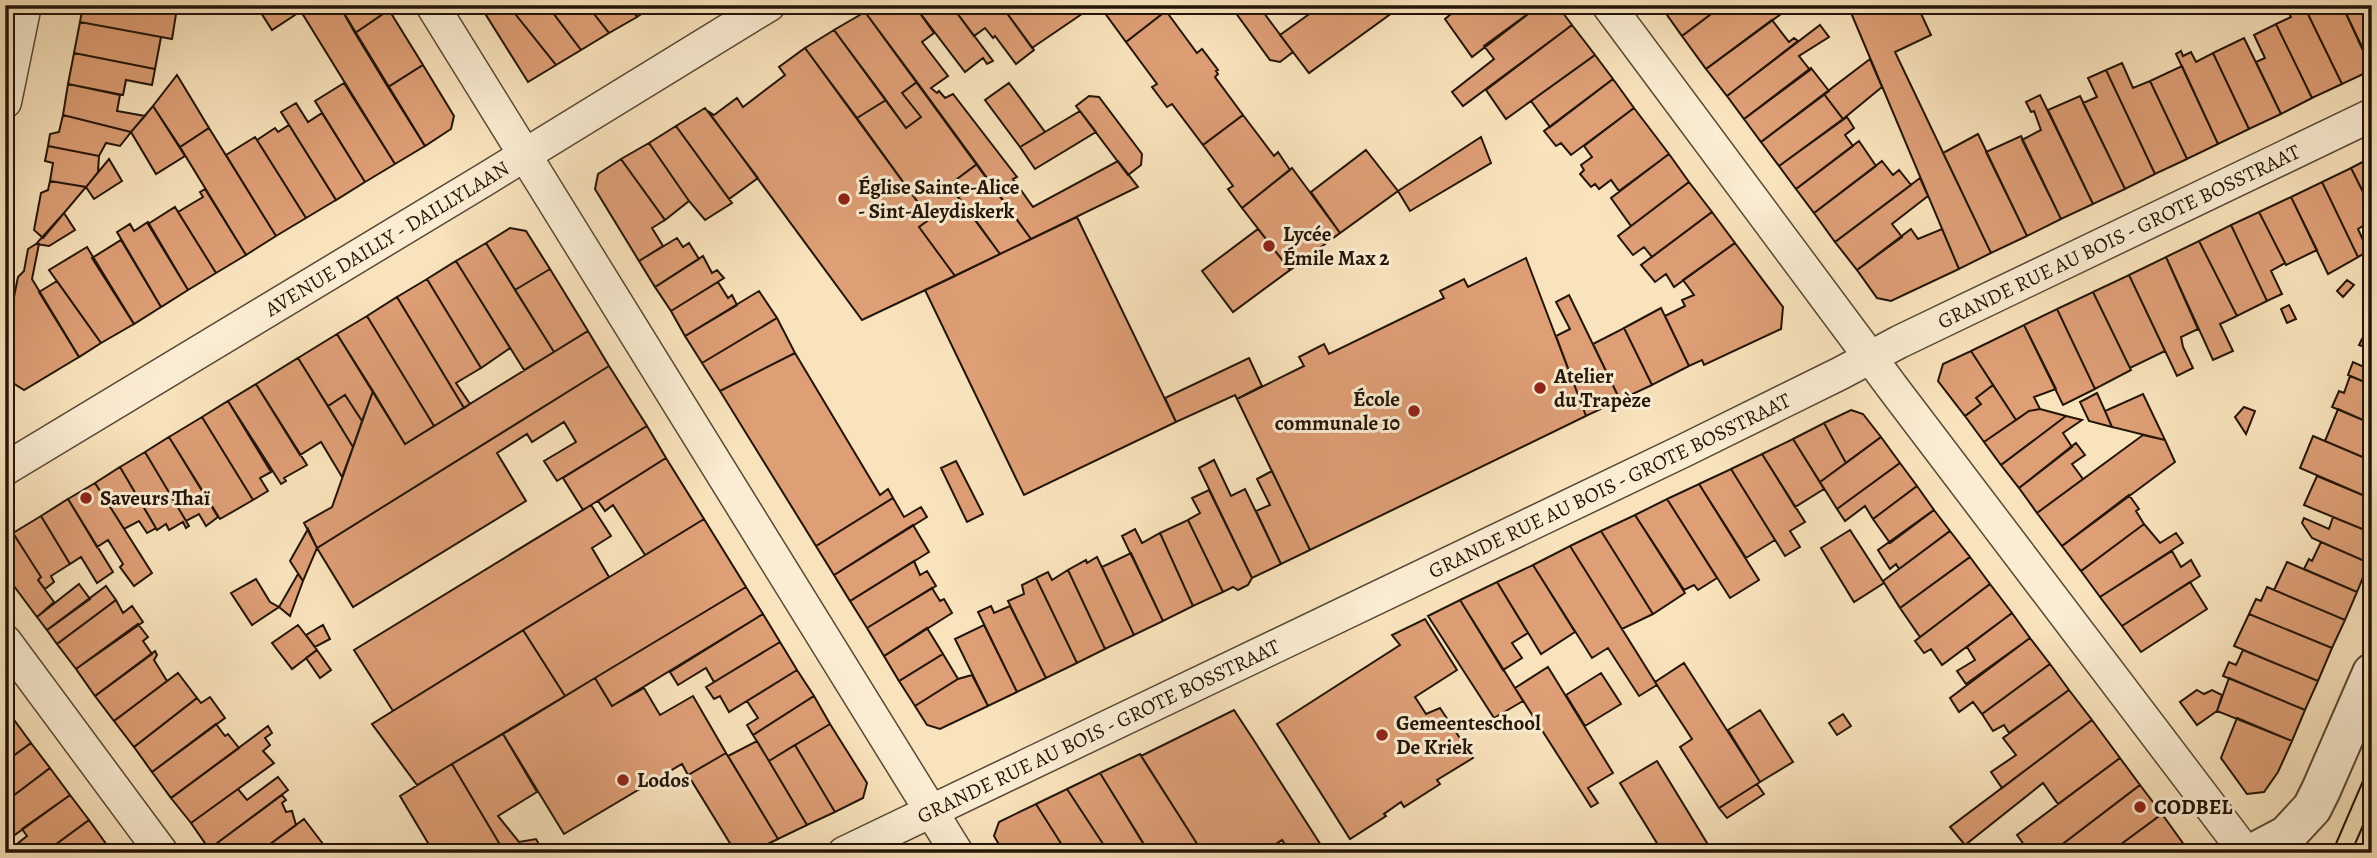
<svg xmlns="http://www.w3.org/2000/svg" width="2377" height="858" font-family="Alegreya,serif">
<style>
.building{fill:#de9e76;stroke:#221408;stroke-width:2}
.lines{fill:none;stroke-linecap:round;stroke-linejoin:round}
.minor-casing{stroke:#584835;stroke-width:35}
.tertiary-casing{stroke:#584835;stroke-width:42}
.minor{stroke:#fbedd3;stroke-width:32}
.tertiary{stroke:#fbedd3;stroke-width:38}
.tram{stroke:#221408;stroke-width:2}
.poi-dot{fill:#8f2418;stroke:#fbedd3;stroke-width:2.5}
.labels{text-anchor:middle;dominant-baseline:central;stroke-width:6;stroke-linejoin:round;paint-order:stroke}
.poi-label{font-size:21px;font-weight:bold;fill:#221408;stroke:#fbedd3;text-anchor:start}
.street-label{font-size:21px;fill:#221408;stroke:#fbedd3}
</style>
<rect width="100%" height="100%" fill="#f9e3bc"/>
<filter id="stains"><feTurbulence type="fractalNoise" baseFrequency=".00286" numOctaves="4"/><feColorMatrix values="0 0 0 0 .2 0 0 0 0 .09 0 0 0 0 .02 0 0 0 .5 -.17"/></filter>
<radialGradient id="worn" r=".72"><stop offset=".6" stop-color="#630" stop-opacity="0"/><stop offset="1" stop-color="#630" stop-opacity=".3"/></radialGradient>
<!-- building -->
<path class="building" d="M83 5H161L177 8 172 39 80 22Z
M256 5H297L301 11 272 30Z
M297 5H339L425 146 395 164Z
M339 5H386L389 10 355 33Z
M480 5H502L486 15Z
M502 5H508L556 65 528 82 486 15Z
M508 5H547L581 50 556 65Z
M547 5H587L609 33 581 50Z
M587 5H628L637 17 609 33Z
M628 5H655L637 17Z
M875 5H914L934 33 922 42 948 76 931 88 937 93 939 91 945 98 953 94 1017 177 1013 179 1033 207 1118 161 1138 187 1031 239 865 12Z
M914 5H951L993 61 987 64 983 58 965 72Z
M951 5H1001L1034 50 1016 64 995 36 993 38 985 28 974 36Z
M1014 5H1095L1032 48 1006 12Z
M1099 5H1162L1166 11 1126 42Z
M1230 5H1258L1293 52 1280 62 1270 60Z
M1322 5H1403L1309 73 1280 35Z
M1462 5H1540L1472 57 1445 19Z
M1540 5H1557L1572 25 1463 106 1452 92 1494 59 1484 46Z
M1660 5H1723L1682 36Z
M1723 5H1774L1781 14 1706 69 1682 36Z
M1855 5H1917L1931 35 1895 52 1991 253 1959 269 1849 8Z
M2315 5H2342L2372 70 2342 84 2306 10Z
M2342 5H2372V68Z
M2304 6 2342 84 2312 98 2276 24 2291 17 2289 13Z
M389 10 423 65 388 87 355 33Z
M1166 11 1197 53 1202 49 1218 70 1216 71 1218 74 1215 77 1243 115 1203 145 1172 104 1167 107 1152 87 1157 84 1126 42Z
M865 12 917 82 902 93 921 117 906 128 834 30Z
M1772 20 1789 42 1794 38 1798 41 1727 96 1706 69Z
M80 22 161 37 155 69 74 53Z
M2276 24 2312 98 2281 114 2256 62 2265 58 2254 35Z
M1572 25 1595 55 1506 119 1486 90Z
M1820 25 1829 37 1799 56 1810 70 1744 119 1727 96Z
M834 30 886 100 857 118 805 48Z
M2244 38 2281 114 2249 129 2213 53Z
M805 48 930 219 919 227 955 276 862 320 708 111 714 115 737 98 743 107 785 75 779 67Z
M2181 51 2183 56 2191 52 2196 62 2213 53 2249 129 2218 144 2176 54Z
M74 53 155 69 152 85 126 80 123 95 68 84Z
M1595 55 1613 79 1550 127 1531 101Z
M1870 59 1882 87 1843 119 1824 94Z
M2122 63 2133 88 2150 81 2187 159 2155 174 2106 70Z
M423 65 454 116 451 129 425 146 388 87Z
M2182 66 2218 144 2187 159 2150 81Z
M1811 68 1829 91 1761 142 1744 119Z
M2106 70 2155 174 2125 189 2083 103 2097 97 2088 78Z
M177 75 209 128 180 147 153 106Z
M1613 79 1634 108 1571 155 1561 143 1556 146 1544 131Z
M917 82 977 164 949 185 966 207 951 216 945 208 930 219 857 118 886 100 906 128 921 117 902 93Z
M344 83 395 164 365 182 315 101Z
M1009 83 1045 132 1020 147 985 100Z
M68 84 120 95 117 111 145 116 131 132 63 115Z
M1824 94 1843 119 1779 166 1761 142Z
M2040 95 2093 204 2061 219 2022 140 2041 130 2034 111 2031 112 2026 102Z
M1089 96 1099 97 1142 154 1141 165 1128 175 1076 106Z
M2080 96 2125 189 2093 204 2048 110Z
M296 103 308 122 322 113 365 182 336 200 281 112Z
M153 106 185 156 156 174 131 132Z
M705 108 758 178 729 199 676 126Z
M1634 108 1669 154 1619 191 1611 180 1599 189 1595 184 1591 187 1580 174 1584 170 1581 165 1592 157 1584 146Z
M1080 111 1096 132 1035 169 1020 147Z
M63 115 131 132 120 146 106 143 99 156 48 146 50 134 59 132Z
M1243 115 1274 156 1278 152 1290 170 1242 208 1228 189 1233 186 1203 145Z
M1847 117 1854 128 1845 135 1853 146 1796 189 1779 166Z
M289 125 336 200 306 218 257 140 275 128 278 132Z
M676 126 732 203 705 220 689 201 649 143Z
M209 128 276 236 246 255 180 147Z
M1978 134 2027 236 1991 253 1943 153Z
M2021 136 2061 219 2027 236 1986 152Z
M255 137 306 218 276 236 226 155Z
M1481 137 1491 163 1410 211 1398 191Z
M1859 141 1876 166 1814 213 1796 189Z
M649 143 689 201 665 220 621 159Z
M48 146 99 156 98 172 86 187 50 181 53 163 45 161Z
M1366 150 1398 191 1340 233 1311 192Z
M1669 154 1689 182 1631 226 1611 198Z
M2372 157V210L2351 168Z
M109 159 122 181 94 199 86 187Z
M621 159 665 220 652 228 663 246 639 261 595 189 598 174Z
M1882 161 1893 175 1899 170 1911 185 1835 242 1814 213Z
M977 164 1031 239 1000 254 949 185Z
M1292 168 1340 233 1290 270 1242 208Z
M2351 168 2372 210V220L2358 229 2368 251 2358 257 2322 182Z
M1920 178 1928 196 1892 224 1902 237 1857 270 1835 242Z
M50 181 86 187 43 238 34 230 41 193 48 190Z
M1689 182 1712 212 1652 257 1644 247 1633 255 1618 236Z
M2322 182 2358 257 2328 274 2291 197Z
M205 189 246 255 216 273 178 212 203 197 200 192Z
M2291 197 2317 250 2286 265 2259 212Z
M175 207 216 273 188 290 148 224Z
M966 207 1000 254 955 276 919 227 945 208 951 216Z
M1712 212 1735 243 1674 287 1666 274 1655 282 1641 265Z
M2259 212 2285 263 2271 271 2282 294 2267 301 2231 225Z
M64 213 75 230 49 246 36 244Z
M1077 217 1176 422 1024 495 925 290Z
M148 222 188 290 161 307 117 232 130 224 134 231Z
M2231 225 2267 301 2237 316 2199 241Z
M510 228 526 231 550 269 515 290 486 243Z
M1258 229 1290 270 1233 312 1202 271Z
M1911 229 1918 239 1942 229 1959 269 1891 301 1877 298 1857 270Z
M677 238 683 247 689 243 699 259 655 287 639 261Z
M121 240 161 307 134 324 92 258Z
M2199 241 2237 316 2220 324 2233 351 2213 360 2166 257Z
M486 243 554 352 524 370 456 261Z
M1735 243 1783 307 1781 329 1704 365 1702 360 1689 366 1665 316 1685 306 1682 300 1694 295 1683 280Z
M36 244H39L32 279 79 357 24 390 5 378 7 348 5 341 18 277 24 271 28 249Z
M87 247 134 324 101 343 49 270Z
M703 256 712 273 717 270 724 278 671 311 655 287Z
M2166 257 2198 329 2181 337 2183 347 2193 368 2177 376 2129 275Z
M1526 258 1586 416 1310 550 1237 399 1304 366 1299 357 1324 344 1329 354 1444 298 1440 291 1464 279 1468 287Z
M456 261 510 348 481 368 427 279Z
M550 269 588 331 554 352 515 290Z
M2129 275 2165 351 2130 368 2093 292Z
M427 279 481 368 456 383 470 404 464 408 397 297Z
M2347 280 2354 285 2343 297 2337 291Z
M57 281 101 343 79 357 39 292Z
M718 282 728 298 732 295 737 305 685 336 671 311Z
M759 291 777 318 702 363 685 336Z
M2093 292 2131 370 2095 389 2057 309Z
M1569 295 1620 400 1586 416 1556 336 1570 329 1556 302Z
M397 297 464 408 434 426 367 316Z
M2289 305 2296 319 2287 323 2281 309Z
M1661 308 1689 366 1652 385 1624 328Z
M2057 309 2095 389 2063 405 2024 325Z
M367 316 434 426 405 444 337 334Z
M777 318 795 353 720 391 702 363Z
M2024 325 2056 389 2034 397 2040 409 2029 411 2016 420 1971 351Z
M1624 328 1652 385 1620 400 1593 344Z
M588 331 609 366 317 548 304 523 332 507 373 391 405 444Z
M337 334 373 391 362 421 345 395 328 406 298 358Z
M2362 339 2372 343V350L2359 345Z
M1971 351 1993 385 1976 398 1981 404 1965 416 1938 381 1943 364Z
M2372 351V385L2348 375 2353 362 2364 367Z
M795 353 880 495 888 489 893 498 816 546 720 391Z
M298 358 353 447 342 477 321 442 300 455 256 384Z
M1249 358 1262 386 1237 399 1235 395 1176 422 1165 398Z
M609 366 647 426 557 481 544 461 576 442 564 422 532 442 527 434 497 453 526 501 353 607 317 548Z
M2350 376 2372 385V424L2332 407 2339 391 2344 393Z
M256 384 307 465 284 478 286 481 281 484 228 401Z
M1993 385 2016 420 1984 442 1965 416 1981 404 1976 398Z
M2097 393 2105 411 2112 427 2089 421 2080 402Z
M2143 394 2165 440 2112 427 2105 411Z
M345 395 362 421 353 447 328 406Z
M228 401 271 472 260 478 268 491 253 500 202 417Z
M2244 407 2255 411 2246 434 2235 417Z
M2040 409 2066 416 2001 465 1984 442 2029 411Z
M2338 409 2372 424V461L2325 441Z
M1851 410 1863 414 1881 437 1846 463 1824 423Z
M2066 416 2082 420 2063 433 2072 447 2019 488 2001 465Z
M202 417 253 500 220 519 169 437Z
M1824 423 1846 463 1820 482 1793 439Z
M647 426 666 458 583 510 563 478Z
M2143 435 2165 440 2175 462 2062 546 2037 513Z
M2313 436 2372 461V499L2300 468Z
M169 437 218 517 206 526 199 514 186 521 145 452Z
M1881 437 1900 463 1837 509 1820 482Z
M1793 439 1824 489 1795 507 1762 454Z
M2076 443 2085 455 2072 464 2083 479 2037 513 2019 488Z
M145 452 189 526 186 528 183 522 169 530 166 524 157 530 120 467Z
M1762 454 1805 522 1790 531 1800 547 1785 556 1731 469Z
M666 458 704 519 645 555 613 505 605 511 598 501Z
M1214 460 1231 496 1245 489 1281 564 1252 578 1199 468Z
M956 461 983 514 967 522 941 468Z
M1900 463 1917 486 1873 519 1865 506 1845 521 1837 509Z
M120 467 156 528 147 533 139 521 124 529 95 483Z
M1731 469 1775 540 1746 558 1699 484Z
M1272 471 1310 550 1281 564 1256 511 1270 505 1257 479Z
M2317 476 2372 499V533L2304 505Z
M95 483 152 573 134 586 120 567 123 564 108 540 97 547 68 499Z
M1699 484 1759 580 1730 598 1667 499Z
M1917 486 1934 510 1890 543 1873 519Z
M1209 490 1252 578 1248 585 1238 590 1233 587 1223 592 1188 520 1200 513 1192 498Z
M2129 495 2139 509 2136 511 2144 524 2081 571 2062 546Z
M893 498 904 517 921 507 927 517 834 575 816 546Z
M68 499 113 572 97 583 81 557 70 564 41 516Z
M1667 499 1717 578 1698 590 1694 585 1684 590 1635 515Z
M591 505 611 536 592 548 609 577 393 711 354 650Z
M1934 510 1950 531 1899 569 1896 564 1890 569 1878 550Z
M1635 515 1685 593 1653 614 1601 531Z
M41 516 70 564 51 576 54 582 45 589 38 580 41 577 13 533Z
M2333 517 2372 533V557L2369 563 2312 538 2302 523 2304 518 2329 529Z
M704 519 746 587 565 696 523 630Z
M1188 520 1223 592 1193 606 1160 533Z
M2144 524 2160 543 2176 533 2183 543 2100 597 2081 571Z
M913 525 929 552 850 601 834 575Z
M308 529 317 548 303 581 290 561Z
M1135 529 1142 543 1160 533 1193 606 1163 621 1122 536Z
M1850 530 1884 583 1854 602 1821 548Z
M1601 531 1653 614 1622 629 1570 546Z
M1950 531 1970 557 1900 608 1883 581Z
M13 533 41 577 38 580 54 602 37 617 5 574V537Z
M2321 542 2369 563 2357 592 2304 569 2309 559 2312 561Z
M1570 546 1657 685 1639 696 1608 648 1592 658 1533 565Z
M2172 551 2181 567 2191 560 2200 576 2122 626 2100 597Z
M1131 553 1163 621 1134 635 1102 567Z
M1097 557 1134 635 1105 649 1068 570 1086 560 1087 563Z
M1970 557 1990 584 1920 637 1900 608Z
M914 561 920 575 927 571 936 586 867 628 850 601Z
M2287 562 2357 592 2345 620 2274 590Z
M1533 565 1575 632 1541 654 1497 582Z
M1068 570 1105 649 1077 663 1036 578 1048 572 1052 580Z
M298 574 303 581 290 616 279 607Z
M1036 578 1077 663 1046 678 1008 601 1024 594 1022 585Z
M256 579 270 602 279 607 252 625 231 593Z
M1497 582 1528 633 1512 643 1522 658 1503 670 1460 600Z
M2190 582 2207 609 2141 652 2122 626Z
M79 584 90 599 47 630 37 617Z
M1990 584 2012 613 1942 665 1931 649 1924 653 1915 641Z
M106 586 116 600 57 644 47 630Z
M746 587 763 614 612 706 595 678Z
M2267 587 2345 620 2332 648 2249 614 2256 599 2261 601Z
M932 588 940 601 944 599 952 613 884 656 867 628Z
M116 600 123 613 132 606 143 622 76 669 57 644Z
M1460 600 1523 701 1494 718 1428 616Z
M991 606 994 613 1010 606 1046 678 1017 692 978 612Z
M2012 613 2030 638 1966 684 1957 671 1975 660 1967 647Z
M763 614 780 642 714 682 706 668 678 685 670 672Z
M2249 614 2332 648 2318 681 2234 646Z
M1425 619 1457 670 1415 697 1426 714 1440 708 1473 758 1437 780 1440 784 1404 807 1401 802 1384 814 1386 816 1350 839 1277 724 1400 645 1392 635Z
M138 624 148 637 143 641 152 654 95 696 76 669Z
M298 625 317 650 292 669 272 643Z
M323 625 330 639 315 647 306 635Z
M984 625 1017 692 988 706 955 639Z
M927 628 943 654 899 681 884 656Z
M523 630 565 696 417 785 372 724Z
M2030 638 2050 664 1982 714 1973 702 1959 712 1950 698Z
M780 642 797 670 729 712 720 696 714 699 706 687Z
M317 650 331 670 320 678 306 658Z
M2243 650 2318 681 2305 710 2223 676 2229 662 2236 665Z
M155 651 157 655 154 660 167 681 114 721 95 696Z
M943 654 958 679 915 706 899 681Z
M1684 663 1760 782 1719 808 1680 747 1692 739 1655 682Z
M2050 664 2069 690 2009 733 2004 725 1993 731 1982 714Z
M1548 667 1613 773 1588 788 1598 803 1591 807 1515 688Z
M797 670 814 696 753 735 747 725 758 718 747 701Z
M178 673 197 698 134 747 114 721Z
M1601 673 1621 704 1585 726 1566 695Z
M972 675 988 706 940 729 927 725 915 706 958 679Z
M595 678 612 706 644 688 660 715 693 696 726 753 688 775 682 764 564 834 503 734Z
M2229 678 2305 710 2292 741 2217 711Z
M2069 690 2092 720 2002 788 1991 772 2016 755 2003 738Z
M2197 690 2204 694 2212 690 2222 695 2217 711 2197 725 2180 702Z
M814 696 830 724 769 761 753 735Z
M210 697 225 718 152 772 134 747 197 698 201 703Z
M1234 710 1253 739 1326 853H1291L1282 840 1270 848 1273 853H1205L1203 849 1201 850 1141 756Z
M1760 710 1793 762 1760 782 1728 730Z
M1843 714 1851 726 1837 735 1829 723Z
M12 717 31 743 5 762V722Z
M2237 718 2292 741 2278 772 2264 792 2247 794 2221 758Z
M2092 720 2120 758 2058 804 2043 783 1965 845 1950 827Z
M216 724 225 736 228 734 239 748 171 798 152 772Z
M830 724 867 783 863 798 835 812 795 745Z
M268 726 272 733 265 738 270 745 263 751 274 763 191 823 171 798Z
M503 734 537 792 498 816 519 842 536 839 544 853H505L452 764Z
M757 741 807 825 778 839 728 756Z
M31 743 50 768 5 802V762Z
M795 745 835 812 807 825 769 761Z
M726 753 778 839 749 853H736L688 775Z
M1140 754 1201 850 1197 853H1149L1100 773Z
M2120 758 2140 785 2051 853H2030L2017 835Z
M1657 761 1707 843 1691 853H1663L1620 783Z
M452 764 505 853H434L400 796Z
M50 768 70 795 5 842V802Z
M1100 773 1145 846 1133 853H1109L1067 789Z
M278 777 288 790 209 849 191 823 238 789 247 800Z
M1757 784 1764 794 1727 818 1719 808Z
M2140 785 2162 814 2109 853H2090L2088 850 2083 853H2065L2060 846Z
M1067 789 1109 853H1067L1036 804Z
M70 795 89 820 44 853H24L17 844 27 836 22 829Z
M282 795 286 800 282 803 286 812 292 811 296 825 258 853H212L209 849Z
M1036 804 1067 853H1004L994 836 999 822Z
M2162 814 2190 853H2109Z
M304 819 323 844 311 853H258Z
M89 820 109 848 102 853H44Z"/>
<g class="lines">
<defs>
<g id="minor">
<path d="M432 5 957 853"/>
<path d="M1608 5 1893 388 2246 853"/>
<path d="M5 102 25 5"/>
<path id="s1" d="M5 469 484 180 769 5"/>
<path d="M5 641 162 853"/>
<path id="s2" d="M844 853 1683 451 1841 373 1899 342 2372 115"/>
</g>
<path id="tertiary" d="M2253 853 2287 835 2312 808 2321 790 2372 673"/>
</defs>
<!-- minor casing -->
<use href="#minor" class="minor-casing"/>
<!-- tertiary casing -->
<use href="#tertiary" class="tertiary-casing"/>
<!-- minor -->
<use href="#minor" class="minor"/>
<!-- tertiary -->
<use href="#tertiary" class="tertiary"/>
<!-- tram -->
<path class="tram" d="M2332 853 2372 760
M2351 853 2372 805"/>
</g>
<!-- markers -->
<g class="poi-dot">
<circle cx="844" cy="199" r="7"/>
<circle cx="1269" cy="246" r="7"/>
<circle cx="1540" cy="388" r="7"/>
<circle cx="1414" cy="411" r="7"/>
<circle cx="86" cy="498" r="7"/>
<circle cx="1382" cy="735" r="7"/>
<circle cx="623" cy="780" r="7"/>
<circle cx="2140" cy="807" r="7"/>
</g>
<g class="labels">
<!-- poi labels -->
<g class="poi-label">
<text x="858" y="187">Église Sainte-Alice<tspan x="858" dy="24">- Sint-Aleydiskerk</tspan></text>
<text x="1283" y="234">Lycée<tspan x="1283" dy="24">Émile Max 2</tspan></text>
<text x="1554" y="376">Atelier<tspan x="1554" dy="24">du Trapèze</tspan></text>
<text x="1400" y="399" text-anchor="end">École<tspan x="1400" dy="24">communale 10</tspan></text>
<text x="100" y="498">Saveurs Thaï</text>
<text x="1396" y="723">Gemeenteschool<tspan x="1396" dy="24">De Kriek</tspan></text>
<text x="637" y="780">Lodos</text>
<text x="2154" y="807">CODBEL</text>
</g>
<!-- street labels -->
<g class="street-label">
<text stroke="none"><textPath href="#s2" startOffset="1416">GRANDE RUE AU BOIS - GROTE BOSSTRAAT</textPath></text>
<text stroke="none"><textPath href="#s1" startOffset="446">AVENUE DAILLY - DAILLYLAAN</textPath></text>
<text stroke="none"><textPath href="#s2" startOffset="849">GRANDE RUE AU BOIS - GROTE BOSSTRAAT</textPath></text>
<text stroke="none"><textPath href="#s2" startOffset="282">GRANDE RUE AU BOIS - GROTE BOSSTRAAT</textPath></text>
</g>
</g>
<!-- margin -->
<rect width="2377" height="858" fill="none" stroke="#f9e3bc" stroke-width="28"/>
<rect x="7" y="7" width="2363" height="844" fill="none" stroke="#221408" stroke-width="3.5"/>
<rect x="14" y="14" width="2349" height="830" fill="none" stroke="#221408" stroke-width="2"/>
<rect width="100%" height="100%" filter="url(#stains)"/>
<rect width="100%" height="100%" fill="url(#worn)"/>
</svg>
